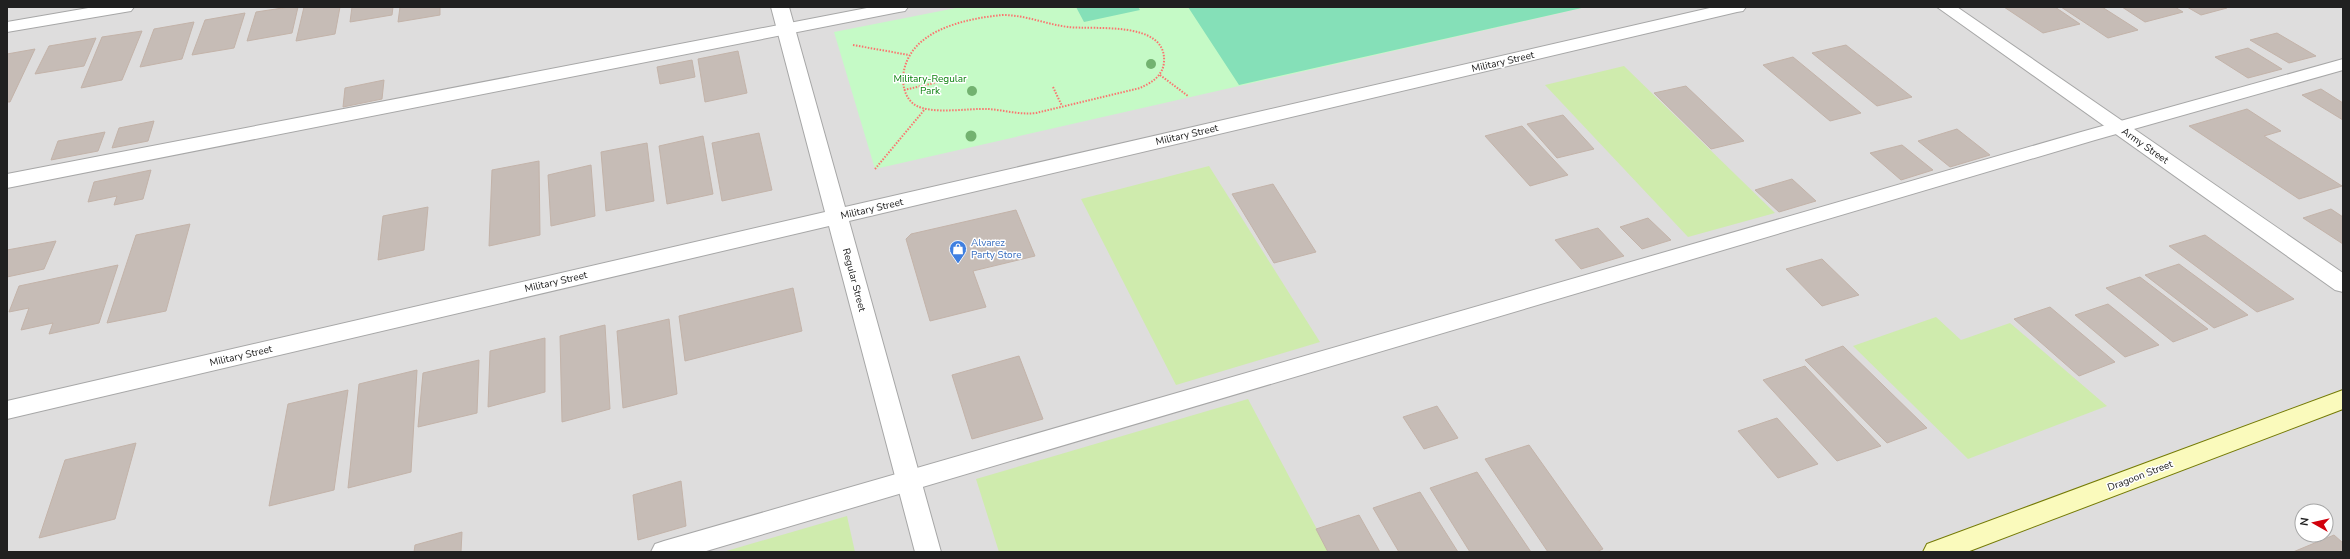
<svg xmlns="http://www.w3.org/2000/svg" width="2350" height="559" font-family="'Nunito Sans',sans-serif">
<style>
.residential{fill:#dedddd;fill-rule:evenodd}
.grass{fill:#cfebad}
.park{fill:#c5fac6}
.pitch{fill:#85e0b8}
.building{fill:#c6bcb6;stroke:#c3b3a9}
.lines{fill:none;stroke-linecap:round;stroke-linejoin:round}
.service-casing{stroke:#a7a7a7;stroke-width:2}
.minor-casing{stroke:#a7a7a7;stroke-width:2}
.secondary-casing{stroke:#747a05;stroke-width:2}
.path{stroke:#fa756f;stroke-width:2;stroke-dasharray:1.5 1.5;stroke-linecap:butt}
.service{fill:#fff;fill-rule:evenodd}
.minor{fill:#fff;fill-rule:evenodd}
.secondary{fill:#fafabc;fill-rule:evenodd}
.tree{fill:#73b270}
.labels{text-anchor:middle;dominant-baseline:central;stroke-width:3;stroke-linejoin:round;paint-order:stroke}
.street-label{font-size:10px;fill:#202020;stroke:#fff}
.park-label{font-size:10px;fill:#0c810f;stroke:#fff}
.shop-label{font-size:10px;fill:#366cbe;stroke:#fff;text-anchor:start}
</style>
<rect width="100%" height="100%" fill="#f1ede7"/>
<!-- residential -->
<path class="residential" d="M7 7H2343V552H7ZM2302 511H2326V535H2302Z"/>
<!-- grass -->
<path class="grass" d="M1624 66 1775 213 1688 237 1545 85Z
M1209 166 1320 342 1176 385 1081 199Z
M1936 317 1961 340 2010 323 2107 406 1968 459 1853 346Z
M1248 399 1329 552H999L976 479Z
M847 516 855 552H723Z"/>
<!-- park -->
<path class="park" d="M961 7H1586L875 169 834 32Z"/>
<!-- pitch -->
<path class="pitch" d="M1076 7H1138L1140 10 1084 22Z
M1188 7H1586L1239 85Z"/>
<!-- building -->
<path class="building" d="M289 7H298L292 33 247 41 256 12Z
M304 7H340L335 34 296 41Z
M352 7H393L392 15 350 22Z
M400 7H440V15L398 22Z
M2004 7H2055L2080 24 2043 33Z
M2061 7H2102L2138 30 2108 38Z
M2122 7H2175L2183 12 2145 22Z
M2187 7H2226L2227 8 2201 15Z
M245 13 234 48 192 55 205 20Z
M194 22 182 59 140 67 154 29Z
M142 31 122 80 81 88 102 37Z
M2277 33 2316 56 2289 63 2250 40Z
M96 38 84 66 35 74 49 46Z
M1846 45 1912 97 1877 106 1812 53Z
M2248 48 2282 69 2248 78 2215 57Z
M35 49 10 102H7V54Z
M738 51 747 93 705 102 698 59Z
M1793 57 1861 113 1830 121 1763 65Z
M692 60 695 77 660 84 657 67Z
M384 80 382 99 343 107 345 88Z
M1686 86 1744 141 1711 149 1654 93Z
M2321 89 2343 103V120L2302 95Z
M2247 109 2281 131 2264 136 2342 186 2299 199 2189 126Z
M1563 115 1594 149 1557 158 1527 124Z
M154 121 148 141 112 148 119 128Z
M1522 126 1568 175 1530 186 1485 136Z
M1957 129 1990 155 1950 167 1918 141Z
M105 132 98 151 51 160 58 141Z
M759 133 772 190 722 201 712 143Z
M703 136 713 194 667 204 659 146Z
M647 143 654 201 606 211 601 152Z
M1902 145 1933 170 1901 180 1870 153Z
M539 161 540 235 489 246 492 170Z
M591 165 595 216 551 226 548 175Z
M151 170 143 199 114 205 117 196 88 202 94 182Z
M1792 179 1816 201 1779 212 1755 190Z
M1273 184 1316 252 1274 263 1232 194Z
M428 207 424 250 378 260 383 216Z
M2331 209 2343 217V244L2303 218Z
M1016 210 1035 256 973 271 986 307 930 321 906 239 911 234Z
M1648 218 1671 240 1642 249 1620 227Z
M190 224 166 311 107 323 136 235Z
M1598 228 1624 256 1581 269 1555 240Z
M2205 235 2294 299 2257 312 2169 246Z
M56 241 44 269 7 277V250Z
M1822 259 1859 295 1822 306 1786 269Z
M2179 264 2248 315 2214 328 2145 275Z
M118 265 99 323 49 334 53 323 21 330 29 308 9 312 19 286Z
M2140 277 2208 329 2173 342 2106 288Z
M793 288 802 331 685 361 679 316Z
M2108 304 2159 345 2125 357 2075 315Z
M2050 307 2115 362 2079 376 2014 319Z
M669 319 677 394 623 408 617 331Z
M605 325 610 409 562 422 560 336Z
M545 338V392L488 407 490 351Z
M1843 346 1927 428 1887 443 1805 360Z
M1019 356 1043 419 972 439 952 375Z
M479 360 477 413 418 427 423 373Z
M1805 366 1881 446 1837 461 1763 380Z
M417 370 411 472 348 488 359 384Z
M348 390 334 490 269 506 288 404Z
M1437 406 1458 438 1424 449 1403 417Z
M1777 418 1818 464 1778 478 1738 431Z
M136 443 115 519 39 538 65 460Z
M1529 445 1603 549 1596 552H1548L1485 459Z
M1477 472 1531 552H1470L1430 488Z
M681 481 686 526 638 540 633 495Z
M1420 492 1458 552H1399L1373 508Z
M1359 515 1380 552H1328L1316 529Z
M462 532 461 552H414L415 545Z
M2334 535 2343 543V552H2293Z"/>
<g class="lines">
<defs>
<path id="service" d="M872 7H908L905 11 899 12 7 188V174Z
M2343 59V70L2095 140 703 552H651L655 544 664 541 2081 132Z"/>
<path id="minor" d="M94 7H134L131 11 125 12 7 32V22Z
M771 7H789L845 207 1714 7H1746L1743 11 1737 12 849 221 941 552H915L829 226 7 419V401L825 212Z
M1937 7H1957L2343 273V292L2335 290Z"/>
<path id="secondary" d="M2343 390V409L1967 552H1923L1927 544Z"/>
</defs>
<!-- service casing -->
<use href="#service" class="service-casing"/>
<!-- minor casing -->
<use href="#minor" class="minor-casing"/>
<!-- secondary casing -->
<use href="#secondary" class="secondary-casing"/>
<!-- path -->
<path class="path" d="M1002 15C1026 15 1045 24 1068 27 1094 30 1167 20 1164 62 1163 76 1151 83 1140 88L1036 113C1019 115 1004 110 988 109 968 108 932 115 915 105 906 99 903 88 903 78 906 31 963 19 1002 15Z
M853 45 909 55
M1160 75 1188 96
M1053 87 1062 106
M904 90 943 81
M875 169 925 109"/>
<!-- service -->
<use href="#service" class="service"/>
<!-- minor -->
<use href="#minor" class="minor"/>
<!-- secondary -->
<use href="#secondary" class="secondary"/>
</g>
<!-- trees -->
<g class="tree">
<circle cx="1151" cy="64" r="5"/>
<circle cx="972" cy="91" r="5"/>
<circle cx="971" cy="136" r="5.5"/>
</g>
<!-- icons -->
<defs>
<symbol id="shop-pin" viewBox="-11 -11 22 30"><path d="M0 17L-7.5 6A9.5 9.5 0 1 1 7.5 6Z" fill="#3f7fe0" stroke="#fff"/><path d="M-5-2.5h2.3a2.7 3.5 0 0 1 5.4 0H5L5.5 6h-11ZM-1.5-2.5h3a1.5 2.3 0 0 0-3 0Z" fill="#fff"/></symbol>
</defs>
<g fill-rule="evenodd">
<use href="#shop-pin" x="948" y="239" width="20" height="27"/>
</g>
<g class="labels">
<!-- street labels -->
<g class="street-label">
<text transform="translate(1503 62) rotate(-13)">Military Street</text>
<text transform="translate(1187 135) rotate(-13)">Military Street</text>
<text transform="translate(2145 146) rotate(35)">Army Street</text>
<text transform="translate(872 209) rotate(-13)">Military Street</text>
<text transform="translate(854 280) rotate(75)">Regular Street</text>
<text transform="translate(556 282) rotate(-13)">Military Street</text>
<text transform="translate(241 356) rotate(-13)">Military Street</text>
<text transform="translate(2140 476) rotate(-21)">Dragoon Street</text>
</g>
<!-- park labels -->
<g class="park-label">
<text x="930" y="79">Military-Regular<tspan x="930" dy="12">Park</tspan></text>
</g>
<!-- shop labels -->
<g class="shop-label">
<text x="971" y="243">Alvarez<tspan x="971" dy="12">Party Store</tspan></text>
</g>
</g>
<!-- border -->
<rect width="2350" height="559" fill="none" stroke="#202020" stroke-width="16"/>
<!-- north arrow -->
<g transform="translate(2314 523) rotate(278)"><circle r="19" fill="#ffffff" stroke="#a6a6a6"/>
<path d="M0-3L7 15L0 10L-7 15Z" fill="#d1000c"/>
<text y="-6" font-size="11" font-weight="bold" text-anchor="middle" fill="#202020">N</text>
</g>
</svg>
